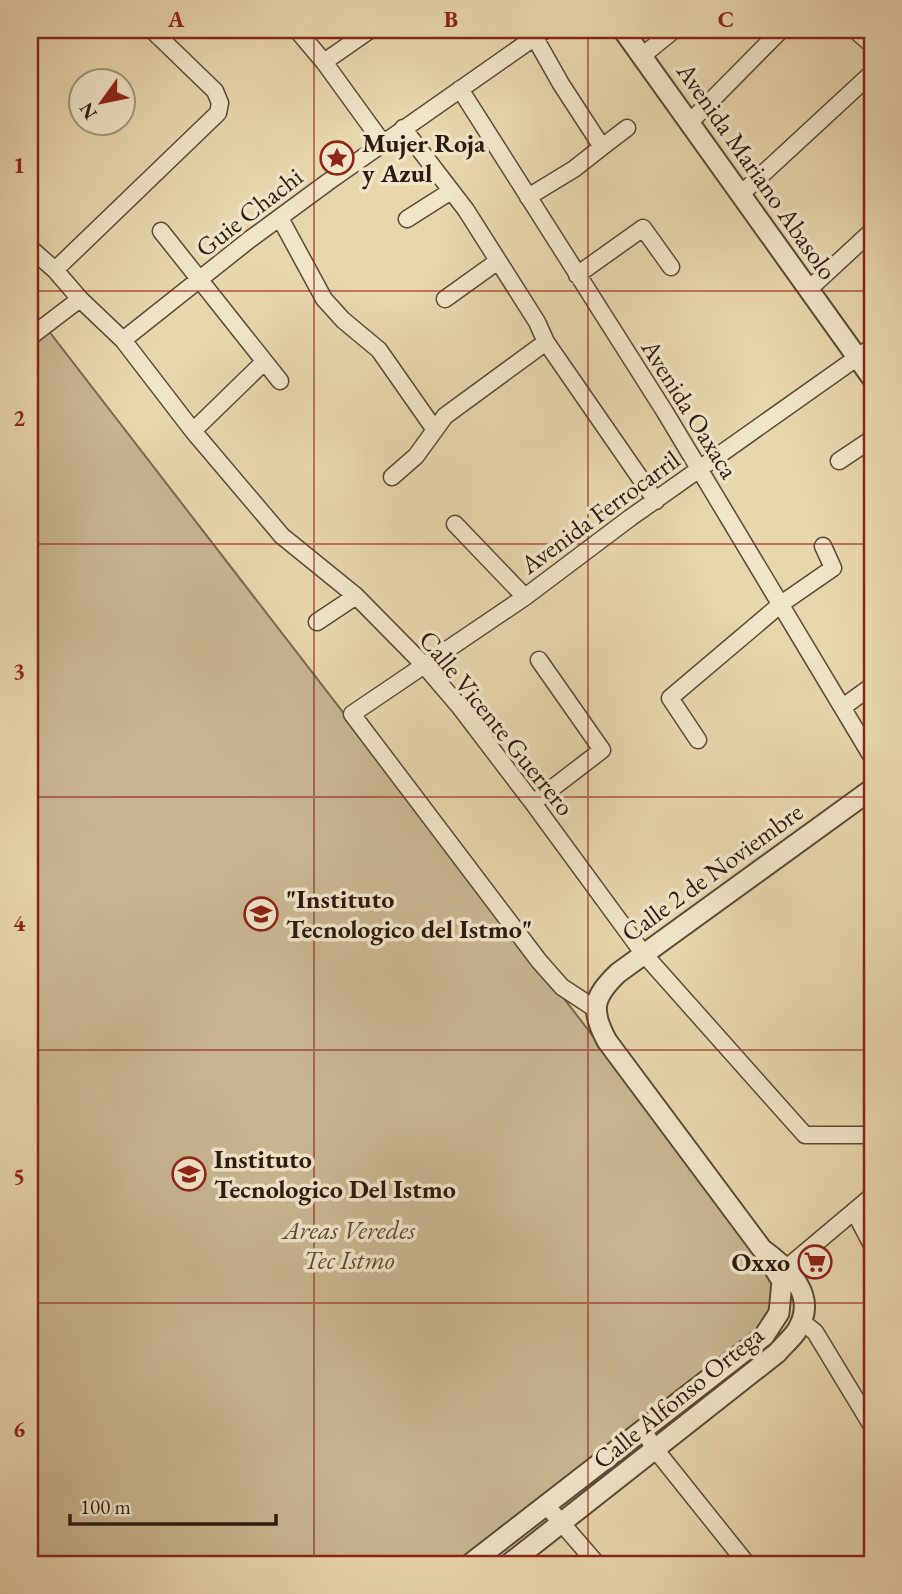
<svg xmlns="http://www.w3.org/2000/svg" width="902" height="1594" font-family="'EB Garamond',serif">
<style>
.green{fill:#c8b691;stroke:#7a6850;stroke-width:2}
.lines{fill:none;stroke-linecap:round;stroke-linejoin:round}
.minor-casing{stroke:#5b4a37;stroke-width:19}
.tertiary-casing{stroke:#5b4a37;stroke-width:23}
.minor{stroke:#f0e4c9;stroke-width:16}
.tertiary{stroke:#f0e4c9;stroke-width:19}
.grid{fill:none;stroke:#8f2418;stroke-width:2;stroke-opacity:0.55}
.labels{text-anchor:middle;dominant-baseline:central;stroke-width:7;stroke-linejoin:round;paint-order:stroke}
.poi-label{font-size:26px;font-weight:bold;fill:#2c1b10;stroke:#f0e4c9;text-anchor:start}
.street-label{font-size:26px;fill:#2c1b10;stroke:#f0e4c9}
.park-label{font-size:26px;font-style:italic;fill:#5b4a37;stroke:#f0e4c9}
.neatline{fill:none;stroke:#8f2418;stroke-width:2.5}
.grid-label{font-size:23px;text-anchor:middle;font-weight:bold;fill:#8f2418}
</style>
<rect width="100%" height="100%" fill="#e8d6ac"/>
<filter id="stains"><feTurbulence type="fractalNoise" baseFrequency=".00286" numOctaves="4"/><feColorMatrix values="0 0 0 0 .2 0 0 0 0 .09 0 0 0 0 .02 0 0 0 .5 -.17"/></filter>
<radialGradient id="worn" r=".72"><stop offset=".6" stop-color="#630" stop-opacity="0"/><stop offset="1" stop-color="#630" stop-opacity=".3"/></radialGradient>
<!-- green -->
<path class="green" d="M48 330 782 1281 779 1313 469 1564H30V344Z"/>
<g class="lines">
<defs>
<path id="minor" d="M297 30 324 62 382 142
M855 30 872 45
M642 56 674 30
M324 62 370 30
M460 89 665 412 872 757
M689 123 781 30
M403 128 466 210 537 322 546 342 656 501
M602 147 627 128
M741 194 872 73
M528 197 574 169 602 147 561 84 535 38
M280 218 324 299 343 320 379 350 435 430
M407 219 451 191
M161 231 280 381
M30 248 55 270 80 299 123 340 193 431 282 536 356 596 424 665 459 706 533 803 643 953 805 1135H872
M55 270 218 113 220 103 215 91 152 30
M577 275 643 228 671 267
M808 290 872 231
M445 299 498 261
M30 337 80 299
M123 340 249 240 328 182 545 30
M193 431 264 362
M839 461 872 439
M392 477 416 456 445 416 546 342
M455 524 525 597
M317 622 356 596
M843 707 872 686
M698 740 670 698 781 604 833 568 823 546
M533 803 602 750 539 660
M594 1008 562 987 539 961 352 714 525 597 630 518 872 347
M854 1211 872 1245
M778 1275 872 1196
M801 1321 815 1332 872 1426
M643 1430 655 1449 747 1564
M546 1505 597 1564"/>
<path id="tertiary" d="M623 30 872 378
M470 1564 764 1336 779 1313 782 1281 770 1262
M509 1564 777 1353C783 1346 791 1339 796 1332 820 1296 788 1268 762 1249L607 1041C590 1010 593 997 618 973L872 789"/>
</defs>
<!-- minor casing -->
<use href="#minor" class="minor-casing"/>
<!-- tertiary casing -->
<use href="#tertiary" class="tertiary-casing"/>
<!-- minor -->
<use href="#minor" class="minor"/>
<!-- tertiary -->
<use href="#tertiary" class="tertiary"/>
</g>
<!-- grid -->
<path class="grid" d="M314 30V1564M588 30V1564M30 291H872M30 544H872M30 797H872M30 1050H872M30 1303H872"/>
<!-- icons -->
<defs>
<symbol id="sight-ring" viewBox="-11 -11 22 22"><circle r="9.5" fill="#f0e4c9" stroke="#8f2418" stroke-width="1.5"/><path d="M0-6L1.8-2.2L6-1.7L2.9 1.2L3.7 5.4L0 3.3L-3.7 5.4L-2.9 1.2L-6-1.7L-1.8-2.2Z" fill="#8f2418"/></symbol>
<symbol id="university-ring" viewBox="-11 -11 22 22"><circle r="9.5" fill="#f0e4c9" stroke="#8f2418" stroke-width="1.5"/><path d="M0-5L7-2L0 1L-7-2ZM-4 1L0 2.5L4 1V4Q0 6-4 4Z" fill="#8f2418"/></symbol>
<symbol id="supermarket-ring" viewBox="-11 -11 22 22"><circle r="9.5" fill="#f0e4c9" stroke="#8f2418" stroke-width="1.5"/><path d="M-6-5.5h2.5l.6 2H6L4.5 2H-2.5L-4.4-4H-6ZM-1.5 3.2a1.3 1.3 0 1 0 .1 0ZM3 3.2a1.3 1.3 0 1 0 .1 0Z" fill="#8f2418"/></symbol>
</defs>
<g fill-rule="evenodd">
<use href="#sight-ring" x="318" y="139" width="38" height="38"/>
<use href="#university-ring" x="242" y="895" width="38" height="38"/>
<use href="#university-ring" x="170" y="1155" width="38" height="38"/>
<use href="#supermarket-ring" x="796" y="1243" width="38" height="38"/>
</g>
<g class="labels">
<!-- poi labels -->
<g class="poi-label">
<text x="362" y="143">Mujer Roja<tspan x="362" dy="30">y Azul</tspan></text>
<text x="286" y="899">"Instituto<tspan x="286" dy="30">Tecnologico del Istmo"</tspan></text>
<text x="214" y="1159">Instituto<tspan x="214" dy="30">Tecnologico Del Istmo</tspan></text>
<text x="790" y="1262" text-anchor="end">Oxxo</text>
</g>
<!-- street labels -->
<g class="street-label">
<text transform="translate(757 171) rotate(55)">Avenida Mariano Abasolo</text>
<text transform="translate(249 212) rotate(-38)">Guie Chachi</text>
<text transform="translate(690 409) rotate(58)">Avenida Oaxaca</text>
<text transform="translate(600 512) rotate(-36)">Avenida Ferrocarril</text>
<text transform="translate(497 723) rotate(51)">Calle Vicente Guerrero</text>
<text transform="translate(712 872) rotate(-36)">Calle 2 de Noviembre</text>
<text transform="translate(678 1397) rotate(-39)">Calle Alfonso Ortega</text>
</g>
<!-- park labels -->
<g class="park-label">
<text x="349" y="1230">Areas Veredes<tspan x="349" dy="30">Tec Istmo</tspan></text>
</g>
</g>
<!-- margin -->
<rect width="902" height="1594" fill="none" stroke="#e8d6ac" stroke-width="77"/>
<!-- north arrow -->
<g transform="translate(102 102) rotate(237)"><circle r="33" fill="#f0e4c9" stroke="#a2947f" stroke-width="2"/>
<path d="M0-5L12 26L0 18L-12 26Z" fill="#8f2418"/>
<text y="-10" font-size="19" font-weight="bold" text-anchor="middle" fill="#2c1b10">N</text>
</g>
<!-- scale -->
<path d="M70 1514v10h206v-10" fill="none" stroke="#2c1b10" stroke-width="3.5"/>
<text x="80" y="1514" font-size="21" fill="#2c1b10" stroke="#f0e4c9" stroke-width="5" paint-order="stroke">100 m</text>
<rect x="38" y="38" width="826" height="1518" class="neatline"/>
<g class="grid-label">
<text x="176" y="27">A</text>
<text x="451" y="27">B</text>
<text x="726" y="27">C</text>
<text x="19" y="173">1</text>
<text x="19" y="426">2</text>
<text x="19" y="679">3</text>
<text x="19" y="931">4</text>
<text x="19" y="1184">5</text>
<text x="19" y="1437">6</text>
</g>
<rect width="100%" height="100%" filter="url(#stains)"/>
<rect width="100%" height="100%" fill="url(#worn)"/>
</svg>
